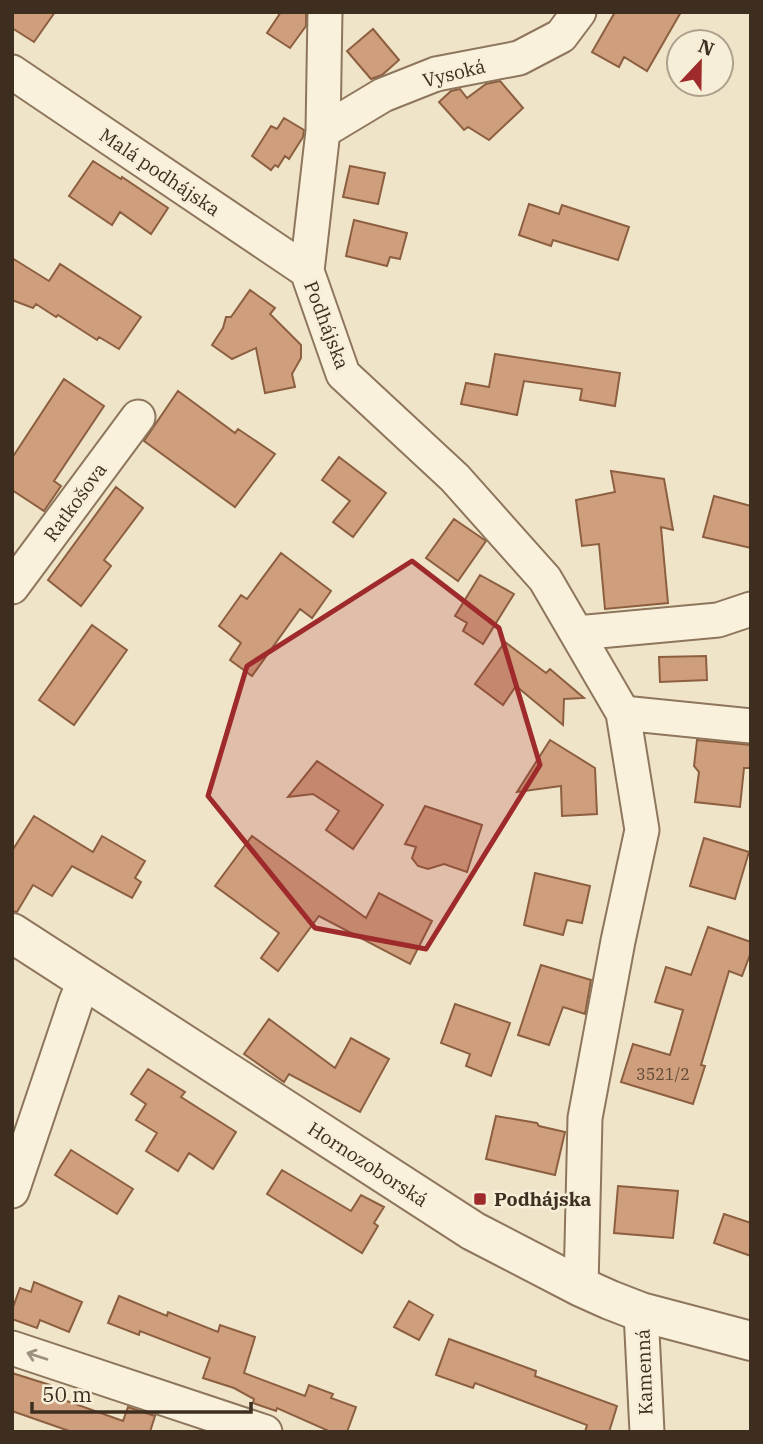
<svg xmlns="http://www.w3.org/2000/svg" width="763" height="1444" font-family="'IBM Plex Serif',serif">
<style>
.building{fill:#cf9f7d;stroke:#8d5f41;stroke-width:2}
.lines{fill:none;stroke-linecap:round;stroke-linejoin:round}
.minor-casing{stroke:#8d765c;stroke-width:37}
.tertiary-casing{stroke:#8d765c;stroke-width:42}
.minor{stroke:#faf1dc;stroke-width:33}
.tertiary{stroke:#faf1dc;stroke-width:38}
.oneway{stroke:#9c907e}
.marked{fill:#9e2a2b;fill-opacity:0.2;stroke:#9e2a2b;stroke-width:5;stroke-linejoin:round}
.poi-dot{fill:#9e2a2b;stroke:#f7eed8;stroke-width:2.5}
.labels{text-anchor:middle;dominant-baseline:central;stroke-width:5;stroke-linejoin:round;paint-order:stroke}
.number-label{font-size:16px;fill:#624a37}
.street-label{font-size:19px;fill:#3d2e20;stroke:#f7eed8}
.poi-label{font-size:19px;font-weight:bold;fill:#3d2e20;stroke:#f7eed8;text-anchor:start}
</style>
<rect width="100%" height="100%" fill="#f0e4c8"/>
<!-- building -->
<path class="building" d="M12 12H55L34 42 12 28Z
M281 12H306V26L290 48 267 33Z
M615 12H681L647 71 624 57 619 67 592 52Z
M373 29 399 60 382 75 371 79 347 51Z
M500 81 523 108 489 140 468 127 464 130 439 102 451 91 460 89 467 98 486 84Z
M284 118 304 130 303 137 289 159 285 156 278 167 275 165 271 170 252 156 271 126 277 129Z
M93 161 121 179 122 177 168 208 151 234 120 212 112 225 69 196Z
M350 166 385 173 378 204 343 197Z
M529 204 559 214 562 205 629 227 618 260 553 240 551 246 519 235Z
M354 220 407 233 400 259 390 257 387 266 346 256Z
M12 258 49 281 60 264 141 317 119 349 99 337 97 340 58 315 56 317 36 304 33 308 12 300Z
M250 290 275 308 270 314 301 345V358L292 374 295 387 265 393 256 348 232 359 212 345 223 328 226 317H231Z
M495 354 620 373 615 406 580 400 582 389 524 381 517 415 461 404 466 383 489 387Z
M64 379 104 406 54 481 61 486 44 511 12 490V458Z
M178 391 235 433 238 429 275 454 235 507 144 441Z
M339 457 386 493 353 537 333 522 350 501 322 480Z
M611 471 664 479 673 530 661 527 668 603 605 609 599 544 582 546 576 500 615 492Z
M116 487 143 508 104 560 111 566 81 606 48 580Z
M714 496 751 506V548L703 537Z
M454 519 486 541 458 581 426 558Z
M281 553 331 591 312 618 300 609 252 676 230 660 241 643 219 626 241 595 247 599Z
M480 575 514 594 483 644 463 631 467 623 455 616Z
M92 625 127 650 74 725 39 700Z
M505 642 546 673 550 669 584 698 564 699 563 725 516 686 503 705 475 684Z
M706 656 707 680 660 682 659 657Z
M550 740 595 768 597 814 562 816 561 786 517 792Z
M697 740 751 745V768H744L740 807 695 802 699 772 694 766Z
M317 761 383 805 353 849 326 830 339 811 313 794 288 797Z
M425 806 482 825 467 872 444 864 428 869 418 866 412 858 416 847 405 844Z
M34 816 93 852 102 836 145 861 135 878 141 882 132 898 72 866 52 896 33 885 17 912 12 911V851Z
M252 836 366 918 379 893 432 921 410 964 319 916 278 971 261 958 279 933 215 886Z
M704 838 749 852 735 899 690 886Z
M535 873 590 886 582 923 567 920 563 935 524 925Z
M708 927 751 942V952L742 976 729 971 701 1065 705 1066 693 1104 621 1082 633 1044 670 1055 683 1010 655 1002 666 967 691 975Z
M541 965 591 980 585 1014 563 1007 549 1045 518 1035Z
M455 1004 510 1023 491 1076 466 1066 470 1054 441 1043Z
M269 1019 335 1068 351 1038 389 1059 360 1112 289 1074 284 1082 244 1054Z
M148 1069 185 1092 181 1097 236 1132 213 1169 189 1153 178 1171 146 1151 157 1133 136 1120 146 1104 131 1094Z
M496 1116 537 1123 539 1126 565 1132 555 1175 486 1159Z
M71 1150 133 1189 117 1214 55 1175Z
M282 1170 351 1211 361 1195 384 1207 374 1223 378 1226 362 1253 267 1194Z
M618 1186 678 1191 673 1238 614 1233Z
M724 1214 751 1223V1256L714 1243Z
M34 1282 82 1302 69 1332 40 1320 37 1328 12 1319V1310L20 1288 31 1292Z
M119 1296 167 1316 168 1312 218 1332 220 1325 255 1337 244 1373 305 1396 309 1385 333 1394 331 1398 356 1407 347 1432H331L277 1408 276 1411 253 1403 254 1399 234 1388 203 1378 210 1358 140 1331 139 1335 108 1323Z
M409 1301 433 1315 419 1340 394 1327Z
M449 1339 536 1371 535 1376 617 1406 609 1432H585L587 1425 475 1383 473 1388 436 1375Z
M12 1373 50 1385 47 1394 123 1421 128 1407 155 1416 150 1432H72L12 1411Z"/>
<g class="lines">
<defs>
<path id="minor" d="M325 12 323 131 307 271 343 374 455 478 545 579 623 713 642 830 618 941 585 1118 581 1287
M12 72 307 271
M323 131 383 95 436 74 519 58 561 36 579 12
M12 587 138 417
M577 633 718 620 751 609
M623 713 751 726
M12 1191 76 1001 85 980
M641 1312 647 1432
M12 1348 265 1432"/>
<path id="tertiary" d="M12 933 473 1231 581 1287 610 1300 641 1312 751 1341"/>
</defs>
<!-- minor casing -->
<use href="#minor" class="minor-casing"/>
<!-- tertiary casing -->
<use href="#tertiary" class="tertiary-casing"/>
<!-- minor -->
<use href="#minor" class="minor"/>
<!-- tertiary -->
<use href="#tertiary" class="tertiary"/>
</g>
<!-- one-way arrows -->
<defs><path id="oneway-shaft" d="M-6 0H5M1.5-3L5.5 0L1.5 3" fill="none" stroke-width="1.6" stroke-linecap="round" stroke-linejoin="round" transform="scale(1.75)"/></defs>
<use class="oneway" href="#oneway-shaft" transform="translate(37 1356) rotate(-162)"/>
<!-- marked area -->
<path class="marked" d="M412 561 499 628 540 765 426 949 315 928 208 796 247 666Z"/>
<!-- markers -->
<rect class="poi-dot" x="473" y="1192" width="14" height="14" rx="3.5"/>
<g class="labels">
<!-- number labels -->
<g class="number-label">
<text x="663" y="1074">3521/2</text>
</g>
<!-- street labels -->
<g class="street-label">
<text transform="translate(454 73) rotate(-14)">Vysoká</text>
<text transform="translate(160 172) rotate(34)">Malá podhájska</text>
<text transform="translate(327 325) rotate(69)">Podhájska</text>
<text transform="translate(75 502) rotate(-54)">Ratkošova</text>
<text transform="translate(368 1164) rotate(33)">Hornozoborská</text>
<text transform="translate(644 1372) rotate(-92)">Kamenná</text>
</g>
<!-- poi labels -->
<g class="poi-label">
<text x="494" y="1199">Podhájska</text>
</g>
</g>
<!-- border -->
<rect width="763" height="1444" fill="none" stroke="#3d2e20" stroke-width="28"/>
<!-- north arrow -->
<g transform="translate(700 63) rotate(22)"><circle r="33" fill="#f7eed8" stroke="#ada18e" stroke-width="2"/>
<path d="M0-5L12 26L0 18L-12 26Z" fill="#9e2a2b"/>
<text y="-10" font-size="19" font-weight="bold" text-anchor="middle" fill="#3d2e20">N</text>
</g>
<!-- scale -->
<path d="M32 1402v10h219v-10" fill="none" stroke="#3d2e20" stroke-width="3.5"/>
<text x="42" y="1402" font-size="21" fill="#3d2e20" stroke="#f7eed8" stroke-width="5" paint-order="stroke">50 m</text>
</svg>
